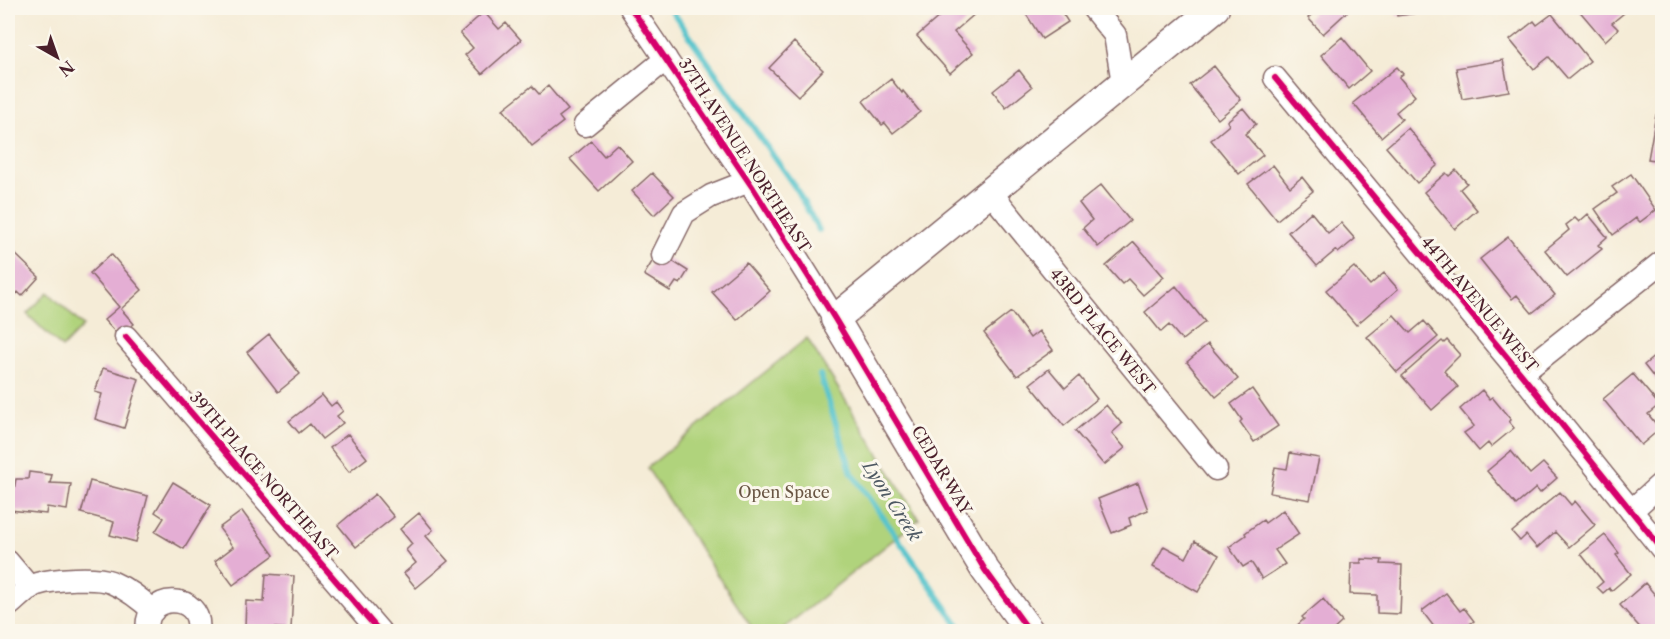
<svg xmlns="http://www.w3.org/2000/svg" width="1670" height="639" font-family="'Libre Caslon Text',serif">
<style>
.green{fill:#b0d37c;stroke:#7d7954;stroke-width:1.5}
.lines{fill:none;stroke-linecap:round;stroke-linejoin:round}
.stream{stroke:#56c4cc;stroke-width:6}
.building{fill:#e4aed4}
.minor-casing{stroke:#866767;stroke-width:25}
.major-casing{stroke:#866767;stroke-width:31}
.minor{stroke:#fff;stroke-width:22}
.major{stroke:#fff;stroke-width:28}
.cycleway-casing{stroke:#fbf7ec;stroke-width:10}
.cycleway{stroke:#d6006c;stroke-width:6}
.labels{text-anchor:middle;dominant-baseline:central;stroke-width:6;stroke-linejoin:round;paint-order:stroke}
.street-label{font-size:16px;fill:#4a1f2b;stroke:#fbf7ec}
.park-label{font-size:16px;fill:#695543;stroke:#fbf7ec}
.water-label{font-size:18px;font-style:italic;fill:#4e5963;stroke:#fbf7ec}
</style>
<rect width="100%" height="100%" fill="#fbf7ec"/>
<filter id="ink" filterUnits="userSpaceOnUse"><feTurbulence type="fractalNoise" baseFrequency=".0167" numOctaves="2"/><feDisplacementMap in="SourceGraphic" scale="12" xChannelSelector="R" yChannelSelector="G"/><feConvolveMatrix kernelMatrix="1 2 1 2 8 2 1 2 1" color-interpolation-filters="sRGB"/></filter>
<filter id="wash" filterUnits="userSpaceOnUse"><feTurbulence type="fractalNoise" baseFrequency=".008" numOctaves="4" result="noise"/><feDisplacementMap in="SourceGraphic" scale="24" xChannelSelector="R" yChannelSelector="G"/><feGaussianBlur stdDeviation="1.35" result="paint"/><feColorMatrix in="noise" values="0 0 0 0 0 0 0 0 0 0 0 0 0 0 0 0 0 1.4 0 .05"/><feComposite in="paint" operator="in"/></filter>
<g filter="url(#wash)">
<rect width="100%" height="100%" fill="#f5ecd7"/>
<!-- green -->
<path class="green" d="M48 292 83 326 62 348 27 314Z
M807 338 919 519 780 631H754L647 468Z"/>
<g class="lines">
<!-- stream -->
<path class="stream" d="M670 8 795 187 819 230
M820 375 852 473 963 632"/>
</g>
<g id="blocks">
<!-- building -->
<path class="building" d="M949 8H973L977 12 954 32 973 53 950 73 917 36Z
M1022 8H1059L1068 22 1042 39Z
M1303 8H1346L1349 10 1323 34 1308 18 1313 13 1310 11 1308 12Z
M1396 8H1424L1425 12 1397 16Z
M1577 8H1619L1624 13 1612 23 1618 29 1605 41Z
M484 12 499 29 506 23 521 40 482 74 465 55 473 48 460 33Z
M1552 14 1590 61 1568 79 1549 57 1534 69 1510 40 1534 21 1537 25Z
M1342 37 1370 71 1349 89 1321 55Z
M794 42 823 70 798 96 769 68Z
M1503 60 1509 91 1462 99 1456 68Z
M1214 66 1241 100 1218 119 1190 85Z
M1397 67 1403 74 1399 77 1415 96 1396 112 1402 119 1381 137 1353 103Z
M1019 70 1032 87 1006 108 993 91Z
M891 79 902 93 903 91 920 112 893 133 885 123 882 125 863 101Z
M532 86 539 94 548 86 568 110 559 117 563 122 532 146 503 109Z
M1243 108 1256 124 1245 134 1263 155 1239 174 1211 140 1229 125 1227 121Z
M1656 115 1662 117V161L1648 159Z
M1408 128 1438 165 1417 183 1386 147Z
M591 141 604 156 617 144 632 161 599 191 570 159Z
M1273 165 1290 187 1302 177 1313 191 1277 220 1248 184Z
M1456 170 1467 183 1460 189 1477 210 1455 229 1424 192 1446 173 1449 176Z
M652 173 674 196 654 215 632 191Z
M1631 174 1656 210 1640 222 1636 218 1613 235 1595 209 1617 193 1612 187Z
M1101 185 1130 221 1098 247 1083 228 1092 220 1079 203Z
M1311 212 1328 233 1341 223 1355 239 1338 253 1336 250 1317 266 1288 232Z
M1588 214 1607 237 1598 245 1602 249 1567 277 1545 250 1569 230 1566 225 1575 218 1579 222Z
M1508 237 1555 295 1532 313 1517 295 1512 299 1480 259Z
M1134 242 1164 277 1143 295 1128 279 1122 284 1106 266Z
M8 247 39 277 22 296 18 292 12 299 8 295Z
M658 252 688 271 680 284 676 282 670 291 644 275Z
M111 254 142 290 121 309 134 324 119 336 104 320 119 307 90 273Z
M746 263 770 291 737 320 712 292Z
M1354 267 1370 285 1384 273 1398 289 1356 325 1326 290Z
M1176 286 1205 322 1182 340 1169 325 1161 332 1145 312Z
M1011 312 1030 338 1039 331 1053 350 1017 376 984 333Z
M1394 315 1410 333 1424 321 1438 337 1397 372 1367 337Z
M269 334 300 374 278 392 247 352Z
M1447 340 1460 355 1444 371 1458 387 1432 410 1402 376 1442 341 1444 343Z
M1208 344 1238 379 1216 397 1187 362Z
M1662 350V388L1644 365Z
M103 368 139 379 124 428 95 419 102 394 95 392Z
M1049 369 1065 388 1079 376 1097 399 1064 426 1030 384Z
M1633 374 1659 405 1648 414 1660 429 1641 445 1603 399Z
M1252 389 1278 426 1254 442 1240 422 1242 420 1231 404Z
M1482 390 1489 399 1492 397 1511 420 1509 422 1514 428 1491 447 1488 443 1479 451 1464 433 1474 426 1460 409Z
M322 395 331 406 336 402 343 411 337 416 343 423 322 439 310 424 299 433 289 421Z
M1106 405 1122 424 1112 433 1125 448 1104 465 1075 431Z
M348 434 367 458 349 472 330 448Z
M1511 451 1530 474 1543 463 1557 478 1540 493 1536 488 1516 505 1487 471Z
M1290 453 1319 458 1310 500 1270 493 1275 467 1287 469Z
M29 472 52 475 50 483 71 484 67 510 47 507 46 514 10 510 12 493 14 490 16 479H28Z
M90 481 148 496 136 542 110 535 114 522 81 513Z
M173 482 211 505 184 549 155 532 164 518 155 512Z
M1138 483 1148 510 1129 518 1131 525 1112 533 1098 499Z
M1560 492 1571 505 1575 501 1595 525 1569 547 1555 532 1537 548 1526 535 1520 541 1512 532Z
M375 494 394 517 356 547 338 525Z
M1283 510 1299 534 1275 550 1285 564 1262 579 1251 562 1243 567 1229 547 1246 535 1245 533 1263 520 1265 523Z
M242 511 274 555 233 585 215 561 233 547 219 528Z
M419 513 433 530 426 536 448 561 416 588 404 573 416 563 406 550 412 544 400 529Z
M1605 535 1619 553 1616 555 1631 574 1611 591 1609 588 1603 593 1597 587 1603 582 1581 554Z
M1195 541 1219 555 1198 592 1153 567 1164 546 1186 558Z
M1361 559 1382 560 1381 564 1402 565 1400 614 1377 613V595L1350 594 1351 563H1361Z
M266 574 294 576 291 629 245 626 246 601 264 602Z
M1645 583 1662 603 1661 609 1662 610V626L1656 632H1644L1620 605Z
M1446 593 1460 611 1464 608 1474 621 1470 624 1476 632H1438L1422 611Z
M1323 599 1342 622 1331 632H1290L1304 619 1302 617Z"/>
</g>
</g>
<g filter="url(#ink)">
<use href="#blocks" fill-opacity="0" stroke="#866767" stroke-width="1.5"/>
<g class="lines">
<defs>
<path id="minor" d="M631 8 753 188 835 319
M1093 8 1115 35 1123 83
M1275 78 1521 374 1662 549
M585 125 666 59
M991 193 1216 469
M663 255 684 213 711 196 749 181
M126 337 380 632
M1521 374 1662 262
M1631 511 1662 483
M8 562 30 588
M8 606C17 599 26 588 37 584 53 579 96 576 111 582 127 589 140 598 153 611
M148 632C141 592 204 590 198 632"/>
<path id="major" d="M1030 632 985 570 835 319 1215 8"/>
</defs>
<!-- minor casing -->
<use href="#minor" class="minor-casing"/>
<!-- major casing -->
<use href="#major" class="major-casing"/>
<!-- minor -->
<use href="#minor" class="minor"/>
<!-- major -->
<use href="#major" class="major"/>
<defs>
<path id="cycleway" d="M631 8 753 188 835 319 985 570 1030 632
M1275 78 1521 374 1662 549
M126 337 380 632"/>
</defs>
<!-- cycleway casing -->
<use href="#cycleway" class="cycleway-casing"/>
<!-- cycleway -->
<use href="#cycleway" class="cycleway"/>
</g>
</g>
<g class="labels">
<!-- street labels -->
<g class="street-label">
<text transform="translate(745 155) rotate(57)">37TH AVENUE NORTHEAST</text>
<text transform="translate(1480 304) rotate(50)">44TH AVENUE WEST</text>
<text transform="translate(1103 331) rotate(51)">43RD PLACE WEST</text>
<text transform="translate(942 470) rotate(59)">CEDAR WAY</text>
<text transform="translate(264 475) rotate(49)">39TH PLACE NORTHEAST</text>
</g>
<!-- park labels -->
<g class="park-label">
<text x="784" y="492">Open Space</text>
</g>
<!-- water labels -->
<g class="water-label">
<text transform="translate(892 501) rotate(57)">Lyon Creek</text>
</g>
</g>
<!-- margin -->
<rect width="1670" height="639" fill="none" stroke="#fbf7ec" stroke-width="30"/>
<!-- north arrow -->
<g transform="translate(57 57) rotate(140)" stroke="#fbf7ec" stroke-width="4.5" paint-order="stroke">
<path d="M0-4.5L10 22L0 15L-10 22Z" fill="#4a1f2b"/>
<text y="-9" font-size="16" font-weight="bold" text-anchor="middle" fill="#4a1f2b">N</text>
</g>
</svg>
